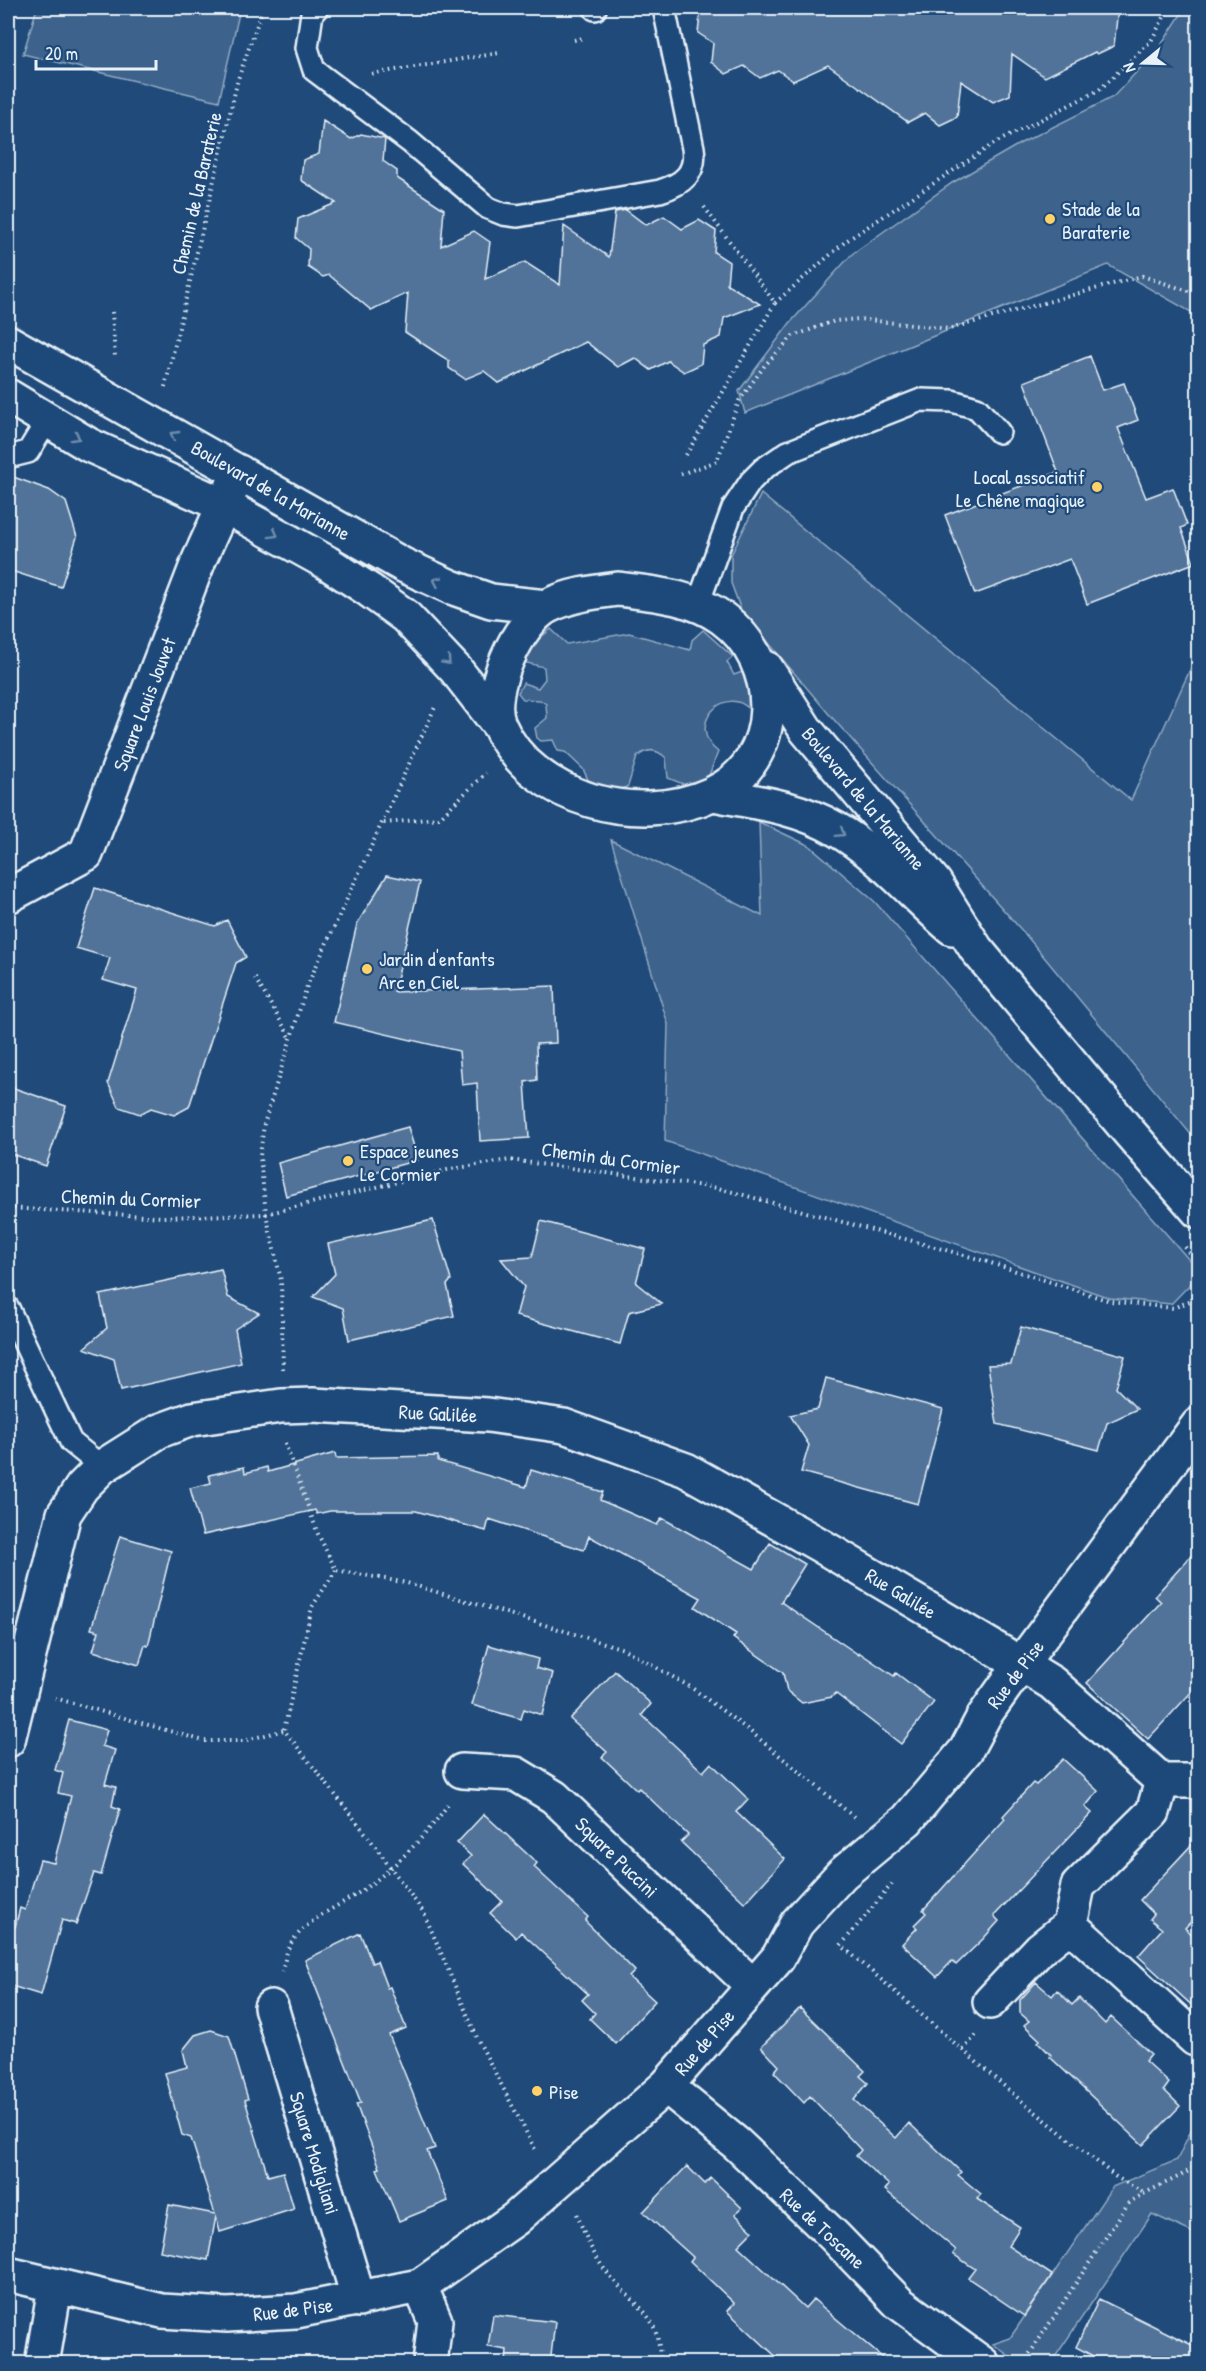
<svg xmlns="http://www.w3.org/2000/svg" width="1206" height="2371" font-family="'Patrick Hand',sans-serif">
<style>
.green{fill:#3c628c;stroke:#92aac2;stroke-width:1.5}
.building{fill:#517399;stroke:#e8f1f8;stroke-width:1.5}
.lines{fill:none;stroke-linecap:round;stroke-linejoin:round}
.service-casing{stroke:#e8f1f8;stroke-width:26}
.minor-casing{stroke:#e8f1f8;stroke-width:38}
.tertiary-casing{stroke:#e8f1f8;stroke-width:38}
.path{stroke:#e8f1f8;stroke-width:4;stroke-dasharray:1.5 4.5;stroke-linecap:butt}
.service{stroke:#1f4a7a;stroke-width:21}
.minor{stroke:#1f4a7a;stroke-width:33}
.tertiary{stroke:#1f4a7a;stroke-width:33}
.oneway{stroke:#6f8dac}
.poi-dot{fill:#ffd166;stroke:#1f4a7a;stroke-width:2}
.labels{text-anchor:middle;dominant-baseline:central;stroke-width:4.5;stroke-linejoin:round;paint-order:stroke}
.street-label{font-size:20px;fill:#e8f1f8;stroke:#1f4a7a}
.poi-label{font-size:20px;fill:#e8f1f8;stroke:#1f4a7a;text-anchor:start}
</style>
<rect width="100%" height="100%" fill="#1f4a7a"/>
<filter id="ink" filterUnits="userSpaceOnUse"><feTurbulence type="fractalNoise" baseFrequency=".0167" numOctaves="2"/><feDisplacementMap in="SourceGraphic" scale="12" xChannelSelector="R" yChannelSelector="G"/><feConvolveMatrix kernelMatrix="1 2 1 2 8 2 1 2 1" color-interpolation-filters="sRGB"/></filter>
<g filter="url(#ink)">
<!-- green -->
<path class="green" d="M37 8 240 9 219 101 23 54Z
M1185 8H1198V316L1108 265 745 413 739 391 790 323 852 254 952 183 1021 143 1113 97 1160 47Z
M761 494 1131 800 1198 652V1143L1025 934 828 713 741 610 731 583V555Z
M551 629 567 644 629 633 690 650 692 640 703 630 733 657 727 662 734 675 742 672 751 701 750 710C726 683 684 725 718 752L708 778 688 786 668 778 666 758C657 749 647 748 637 757L628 786 618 791 609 786 590 784 583 769 565 752 558 751 553 740 541 741 537 738 535 728 547 718 546 704 540 700 523 699 518 693 523 683 538 688 545 679 544 667 523 662 533 644Z
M759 822 810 846 874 901 1198 1270V1276L1171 1304 1110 1298 665 1141 668 1024 611 840 762 916Z
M1198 2115V2235L1152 2214 1051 2363H1019L993 2344 1010 2338 1112 2187 1177 2160Z"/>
<!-- building -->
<path class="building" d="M701 8H1118L1114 46 1097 54 1095 52 1045 77 1012 54 1010 95 993 102 961 81 957 117 940 125 925 113 908 122 828 65 793 81 778 70 760 78 744 66 726 74 711 62 713 43 698 33Z
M323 121 351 139 361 134 385 139 383 161 397 171V178L444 209 441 246 474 231 490 242 485 279 525 262 560 285 564 226 609 257 615 212 626 210 646 225 664 216 682 229 699 220 716 231 714 252 729 262 727 284 760 304 724 318 721 337 703 345 701 364 684 372 668 361 651 370 635 358 618 367 586 342 499 383 484 371 465 379 449 368V361L405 332 408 293 371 310 329 275 323 277 308 267 309 249 296 238 298 219 336 203 301 180 303 160 319 154Z
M1090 356 1103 390 1124 383 1138 420 1118 428 1146 498 1173 488 1187 525 1181 528 1194 563 1087 604 1070 559 975 594 945 515 1058 472 1024 382Z
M8 475 49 490 66 502 77 537 61 587 8 570Z
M387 875 420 882 394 992 554 986 556 1043 536 1044 537 1080 525 1082 529 1138 480 1141 477 1083 462 1085 459 1051 334 1022 357 924Z
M95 888 215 926 227 920 246 957 236 963 189 1107 174 1115 151 1108 140 1114 119 1107 108 1083 137 990 103 980 110 958 76 948Z
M8 1086 66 1106 46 1166 8 1153Z
M408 1127 418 1160 286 1196 278 1163Z
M433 1220 451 1280 447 1285 454 1316 349 1340 343 1308 313 1297 335 1274 328 1244Z
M541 1221 645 1249 636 1283 662 1304 629 1312 620 1344 516 1316 524 1287 501 1259 532 1257Z
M221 1269 228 1297 259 1313 235 1329 241 1363 121 1390 114 1359 84 1348 107 1328 100 1295Z
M1021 1327 1125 1356 1116 1388 1137 1409 1107 1423 1099 1450 997 1424 988 1365 1011 1364Z
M826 1378 943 1409 918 1504 801 1472 809 1445 790 1415 818 1409Z
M335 1453 336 1458 438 1456V1461L526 1487 531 1470 603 1492 600 1500 657 1525 662 1518 754 1569 770 1543 805 1564 781 1602 859 1655 860 1653 894 1676 896 1673 934 1702 901 1744 835 1693 832 1697 802 1703 787 1691 783 1673 733 1638 736 1634 695 1607 701 1598 589 1536 584 1550 489 1519 486 1531 416 1511H330L317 1514 315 1510 203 1535 190 1488 211 1483 209 1475 244 1467 245 1473 267 1467 268 1472Z
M120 1536 171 1551 148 1646 145 1645 139 1665 93 1651 99 1631 91 1629Z
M1198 1548V1685L1148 1739 1087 1683 1161 1602 1155 1596Z
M489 1645 538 1659 536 1668 553 1673 542 1715 524 1709 521 1719 472 1705Z
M615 1671 651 1704 642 1715 703 1772 711 1763 748 1799 736 1812 785 1859 745 1903 681 1842 688 1835 639 1788 637 1790 602 1757 607 1752 570 1719Z
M69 1720 107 1730 102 1746 115 1750 105 1784 116 1787 112 1806 120 1809 101 1875 94 1873 76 1924 62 1920 41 1995 8 1985V1925L15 1927 20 1908 25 1910 40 1860 54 1863 71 1796 58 1793 63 1773 55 1770Z
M1063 1759 1098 1791 1085 1807 1092 1813 994 1916 999 1921 983 1939 956 1965 952 1961 937 1977 902 1944 917 1928 914 1925 926 1913 923 1910 1005 1819 1003 1816 1033 1783 1036 1785Z
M484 1814 537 1863 534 1867 588 1917 585 1921 635 1971 629 1977 655 2001 616 2044 590 2019 595 2013 582 2000 588 1994 521 1932 516 1938 490 1913 502 1901 463 1864 471 1856 457 1843Z
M1198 1838V1914L1185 1928 1198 1940V2011L1138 1956 1162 1929 1150 1919 1154 1914 1140 1900Z
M360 1933 372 1963 377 1961 387 1988 390 1987 406 2028 389 2035 435 2148 427 2151 448 2201 399 2221 377 2169 380 2168 356 2104 361 2103 305 1960Z
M1036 1982 1052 1996 1057 1990 1072 2005 1079 1998 1105 2024 1111 2017 1151 2054 1145 2061 1169 2083 1164 2090 1180 2106 1143 2145 1050 2057 1051 2055 1038 2042 1040 2040 1024 2025 1029 2021 1020 2013V2000Z
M800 2008 865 2071 860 2076 868 2083 854 2100 896 2138 909 2123 961 2172 958 2175 981 2194 977 2199 1020 2227 1008 2246 1052 2275 1024 2316 968 2278 975 2269 953 2254 956 2250 885 2190 889 2185 856 2156 861 2150 810 2096 804 2103 774 2072 779 2066 761 2047Z
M211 2030 229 2036 248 2099 245 2100 268 2176 283 2172 294 2209 220 2232 216 2216 208 2260 160 2251 169 2205 215 2214 191 2138 182 2135 165 2073 187 2067 183 2050 195 2035Z
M687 2166 705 2184 711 2178 742 2208 735 2214 753 2231 738 2246 805 2308 813 2299 890 2364H784L727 2311 734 2303 690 2261 693 2257 643 2212Z
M1099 2299 1198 2348V2364H1108L1076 2347Z
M493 2315 555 2322 550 2364H506L507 2350 488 2347Z"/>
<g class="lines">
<defs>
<path id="service" d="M317 8 312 13 307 48 314 70 410 142 488 208 503 214 518 216 660 191C683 184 697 173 693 148L664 8
M595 8V9
M8 457 28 452 47 421
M698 604 733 508 751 481 763 469 788 452 921 400 952 401 977 408 999 432
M8 1308 71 1442 102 1467"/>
<path id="minor" d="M8 896 86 854 199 560 239 472
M8 1740 64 1514 82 1487 102 1467 159 1431 192 1419 281 1406 313 1405 488 1415 564 1426 686 1470 818 1544 1021 1664 1052 1683 1162 1781H1198
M462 1771 516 1774 554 1797 753 1986
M1070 1925 1195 2039
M990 2002 1040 1949 1070 1925 1078 1886 1153 1812 1162 1781
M271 2007 359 2300
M666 2086 737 2144 834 2236 899 2303 983 2364
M8 2274 162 2311 227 2315 296 2311 420 2286 515 2219 666 2086 778 1958 797 1923 842 1874 907 1820 966 1750 984 1716 1021 1664 1198 1425
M420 2286 435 2321 430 2364
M42 2364 55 2287"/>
<path id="tertiary" d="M8 342 403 565 451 587 491 601 546 607
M8 396 89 445 223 505 326 562 369 590 405 616 456 670 498 724
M618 589C654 594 692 596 722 618 783 662 784 761 712 794 640 827 532 801 499 725 485 694 518 621 548 606 570 595 594 592 618 589Z
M766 668 806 730 935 883 976 949 1129 1132 1198 1211
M713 794C756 802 798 807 836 829 880 854 914 896 952 928"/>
</defs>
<!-- service casing -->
<use href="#service" class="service-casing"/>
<!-- minor casing -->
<use href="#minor" class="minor-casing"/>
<!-- tertiary casing -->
<use href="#tertiary" class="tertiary-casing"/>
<!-- path -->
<path class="path" d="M574 40 584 38
M372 74 499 53
M775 303 846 241 995 143 1099 90 1151 41 1169 8
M112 312 115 357
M165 387 238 79 263 8
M686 455 775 303 702 204
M681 474 717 461 739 401 765 365 793 336 835 321 859 319 949 329 1142 276 1198 294
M384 823 439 818 486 773
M255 978 290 1037
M8 1208 163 1217 266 1214 451 1169 510 1160 718 1188 975 1258 1110 1301 1173 1308 1198 1298
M1185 1247 1198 1263
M283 1369 281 1280 266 1214 260 1156 264 1124 307 986 436 705
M285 1443 318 1534 336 1570 407 1583 624 1649 692 1688 751 1732 854 1817
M336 1570 312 1607 284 1730 367 1835 424 1913 478 2040 536 2151
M55 1698 204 1741H243L284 1730
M892 1884 841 1945 1018 2098 1116 2177 1144 2193
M282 1972C284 1964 286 1953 290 1945 307 1917 342 1906 367 1887 394 1868 430 1832 448 1804
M963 2050 976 2035
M577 2214C585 2236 594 2257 609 2275 638 2310 660 2312 660 2364
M1023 2364 1127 2205C1149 2187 1178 2181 1198 2164"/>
<!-- service -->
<use href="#service" class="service"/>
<!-- minor -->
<use href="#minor" class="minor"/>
<!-- tertiary -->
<use href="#tertiary" class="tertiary"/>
</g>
<!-- one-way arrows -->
<defs><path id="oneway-chevron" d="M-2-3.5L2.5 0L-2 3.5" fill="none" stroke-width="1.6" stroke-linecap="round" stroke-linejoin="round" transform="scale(1.5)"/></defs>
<g class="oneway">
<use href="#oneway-chevron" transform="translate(174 435) rotate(-150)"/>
<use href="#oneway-chevron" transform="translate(76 437) rotate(29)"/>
<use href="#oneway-chevron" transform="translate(274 534) rotate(29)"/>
<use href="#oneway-chevron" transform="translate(437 581) rotate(-155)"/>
<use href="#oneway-chevron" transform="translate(447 661) rotate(47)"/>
<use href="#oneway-chevron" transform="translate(841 833) rotate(32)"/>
</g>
</g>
<!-- markers -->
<g class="poi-dot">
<circle cx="1050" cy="219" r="6"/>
<circle cx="1097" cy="487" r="6"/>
<circle cx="367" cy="969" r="6"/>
<circle cx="348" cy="1161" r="6"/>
<circle cx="537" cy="2091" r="6"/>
</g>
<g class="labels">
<!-- street labels -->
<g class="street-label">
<text transform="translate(196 193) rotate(-77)">Chemin de la Baraterie</text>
<text transform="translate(271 490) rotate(30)">Boulevard de la Marianne</text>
<text transform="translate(144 704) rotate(-69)">Square Louis Jouvet</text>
<text transform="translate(864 798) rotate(50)">Boulevard de la Marianne</text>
<text transform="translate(611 1158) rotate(8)">Chemin du Cormier</text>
<text transform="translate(131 1198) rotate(2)">Chemin du Cormier</text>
<text transform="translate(438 1413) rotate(3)">Rue Galilée</text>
<text transform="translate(901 1593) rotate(31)">Rue Galilée</text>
<text transform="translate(1015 1674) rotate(-53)">Rue de Pise</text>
<text transform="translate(617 1857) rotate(44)">Square Puccini</text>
<text transform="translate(704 2042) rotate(-49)">Rue de Pise</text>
<text transform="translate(315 2153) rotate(73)">Square Modigliani</text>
<text transform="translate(823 2228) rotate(43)">Rue de Toscane</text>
<text transform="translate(293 2309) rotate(-7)">Rue de Pise</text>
</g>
<!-- poi labels -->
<g class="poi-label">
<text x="1062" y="208">Stade de la<tspan x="1062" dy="23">Baraterie</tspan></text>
<text x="1085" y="476" text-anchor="end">Local associatif<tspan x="1085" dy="23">Le Chêne magique</tspan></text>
<text x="379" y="958">Jardin d'enfants<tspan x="379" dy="23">Arc en Ciel</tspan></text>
<text x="360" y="1150">Espace jeunes<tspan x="360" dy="23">Le Cormier</tspan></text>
<text x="549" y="2091">Pise</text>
</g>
</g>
<!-- margin -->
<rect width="1206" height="2371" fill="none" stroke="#1f4a7a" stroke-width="30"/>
<rect x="15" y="15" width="1176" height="2341" fill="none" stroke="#e8f1f8" stroke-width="2" filter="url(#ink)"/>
<!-- north arrow -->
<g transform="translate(1143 63) rotate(251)" stroke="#1f4a7a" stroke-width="4.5" paint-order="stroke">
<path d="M0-4.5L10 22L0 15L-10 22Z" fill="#e8f1f8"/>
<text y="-9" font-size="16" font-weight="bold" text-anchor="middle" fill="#e8f1f8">N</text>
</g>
<!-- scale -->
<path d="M36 60v9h120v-9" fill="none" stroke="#e8f1f8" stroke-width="3"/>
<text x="45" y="60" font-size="18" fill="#e8f1f8" stroke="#1f4a7a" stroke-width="4.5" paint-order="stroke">20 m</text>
</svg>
